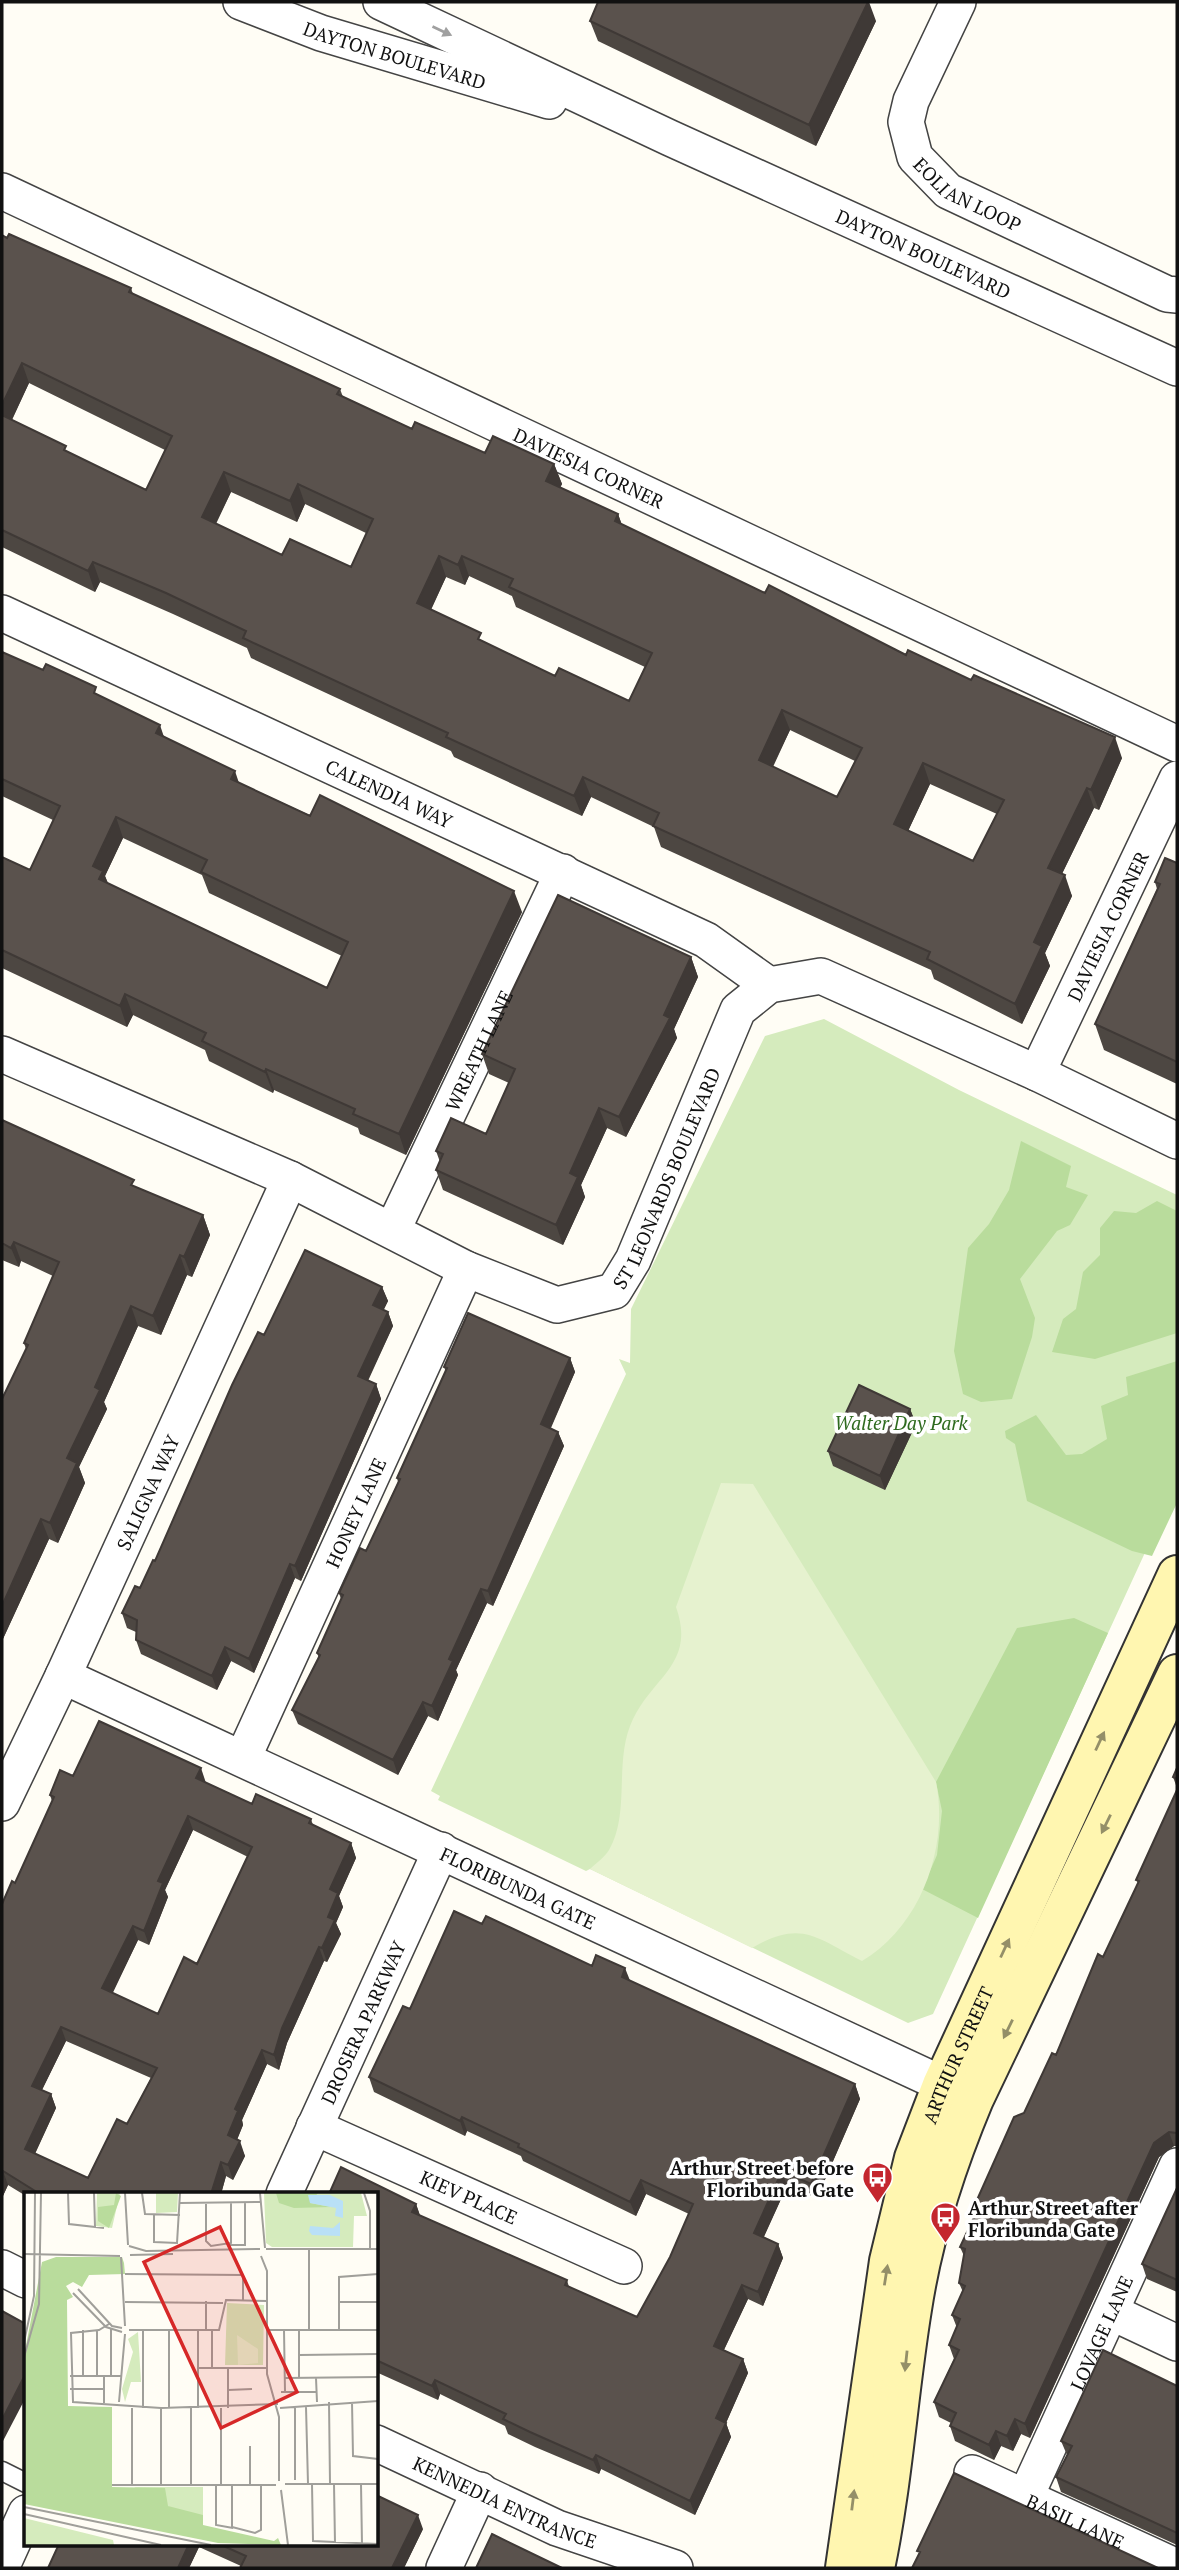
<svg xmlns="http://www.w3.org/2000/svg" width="1179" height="2570" font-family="'PT Serif',serif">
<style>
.green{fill:#d5ebbd}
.forest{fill:#b9dc9c}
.pitch{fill:#e6f2cf}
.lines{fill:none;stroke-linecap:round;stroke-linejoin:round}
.lane-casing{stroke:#444;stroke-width:21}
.street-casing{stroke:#444;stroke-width:38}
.secondary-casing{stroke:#333;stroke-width:42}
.lane{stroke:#fff;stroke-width:18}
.street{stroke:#fff;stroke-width:35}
.secondary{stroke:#fff6b0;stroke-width:38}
.wall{fill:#4d4742;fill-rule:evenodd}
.shaded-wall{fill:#3f3936}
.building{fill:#5a524d;stroke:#3f3936;stroke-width:2;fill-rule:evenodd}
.oneway{fill:#a0a0a0}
.oneway2{fill:#948f68}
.labels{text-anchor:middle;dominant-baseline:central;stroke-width:7;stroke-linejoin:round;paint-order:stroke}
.street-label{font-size:19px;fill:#111;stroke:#fff}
.park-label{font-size:19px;font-style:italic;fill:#2f6b1f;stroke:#fff}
.poi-label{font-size:19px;font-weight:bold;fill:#111;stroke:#fff;text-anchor:end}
.inset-road{fill:none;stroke:#a09f9a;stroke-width:2}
.view{fill:#d62828;fill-opacity:0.15;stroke:#d62828;stroke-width:3.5}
.inset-edge{fill:none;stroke:#111;stroke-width:3.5}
</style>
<rect width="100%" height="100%" fill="#fffdf5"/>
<!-- green -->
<path class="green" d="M824 1019 959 1090 1177 1195V1483L933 2014 908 2023 590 1869 586 1871 438 1800 440 1796 431 1791 626 1374 619 1359 630 1363 631 1309 765 1036Z"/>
<!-- forest -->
<path class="forest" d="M1021 1141 1071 1166 1066 1187 1088 1195 1070 1225 1057 1231 1020 1279 1035 1318 1032 1337 1012 1399 981 1402 963 1394 954 1351 968 1248 989 1224 1009 1190Z
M1157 1201 1177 1211V1333L1095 1359 1052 1352 1063 1319 1076 1309 1083 1272 1100 1255V1228L1114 1211 1136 1213Z
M1177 1361V1503L1152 1556 1132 1551 1027 1501 1015 1444 1006 1438 1005 1431 1036 1415 1066 1455 1082 1454 1107 1439 1101 1406 1128 1395 1126 1377Z
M1074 1618 1108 1633 978 1918 922 1889 937 1855 942 1811 936 1782 1017 1628Z"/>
<!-- pitch -->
<path class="pitch" d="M721 1483 753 1484 936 1782C949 1847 921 1926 862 1961 816 1938 802 1919 752 1948L590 1869C596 1863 605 1857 609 1850 631 1812 613 1760 633 1719 654 1676 696 1663 676 1607Z"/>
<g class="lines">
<defs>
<path id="lane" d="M2 2471 26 2483"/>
<g id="street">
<path id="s1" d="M241 2 321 33 549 101"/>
<path id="s2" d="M381 2 670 138 1177 368"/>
<path id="s3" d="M958 2 911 101 906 122 915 157 948 191 1167 294 1177 295"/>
<path id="s4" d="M2 191 1177 744"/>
<path id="s5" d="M2 613 706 940 769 985"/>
<path id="s6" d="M2 1054 290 1179 466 1269 557 1305 614 1291 633 1260 738 1010 769 985 821 976 1037 1073 1177 1141"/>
<path id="s7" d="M1037 1073 1177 779"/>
<path id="s8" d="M393 1229 563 872"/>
<path id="s9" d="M63 1676 968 2096"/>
<path id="s10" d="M243 1758 466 1269"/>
<path id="s11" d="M2 1803 63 1676 290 1179"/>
<path id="s12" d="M314 2127 624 2266"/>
<path id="s13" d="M284 2194 441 1850"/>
<path d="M2 2268 26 2280"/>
<path d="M1111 2312 1177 2343"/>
<path id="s14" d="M376 2443 557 2528 675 2568"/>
<path id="s15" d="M972 2473 1177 2567"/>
<path id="s16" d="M1025 2498 1177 2166"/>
<path d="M2 2566 26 2513"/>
<path d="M444 2568 480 2490"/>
</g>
<g id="secondary">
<path id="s17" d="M845 2568 889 2261 914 2158 942 2085 1177 1575"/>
<path d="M875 2568C893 2482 898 2395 912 2309 923 2236 946 2166 974 2099L1177 1674"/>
</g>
</defs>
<!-- lane casing -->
<use href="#lane" class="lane-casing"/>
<!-- street casing -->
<use href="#street" class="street-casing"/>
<!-- secondary casing -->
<use href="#secondary" class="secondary-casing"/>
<!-- lane -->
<use href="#lane" class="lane"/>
<!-- street -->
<use href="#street" class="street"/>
<!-- secondary -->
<use href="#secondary" class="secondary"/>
</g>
<!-- wall -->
<path class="wall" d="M590 21H876L816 146 598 41Z
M2 235 131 288 133 294 340 389 343 397 412 429 485 453 554 464 562 484 560 487 618 514 622 525 765 593 906 655 1122 758 1099 810 1094 808 1062 874 1072 896 1045 953 1050 966 1022 1024 934 979 931 970 661 847 654 827 591 797 582 816 454 757 451 751 251 658 247 648 173 614 100 582 95 592 2 547ZM29 383 165 450 146 490 68 452 12 420ZM231 492 297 522 305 504 366 533 351 567 282 555 216 524ZM469 576 512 596 516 607 645 667 629 701 555 676 484 642 431 610 446 577 465 585ZM790 730 855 761 837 797 773 767ZM930 784 997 814 973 861 908 831Z
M2 652 100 696 239 783 522 912 406 1155 360 1134 358 1128 274 1090 273 1093 209 1061 205 1050 133 1015 127 1027 2 968V857L30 870 53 820 2 796ZM123 838 202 875 209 893 342 956 327 988 108 883 105 876Z
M1177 863V1084L1104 1050 1095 1024 1157 889 1155 882Z
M691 957 698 977 674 1029 677 1038 626 1137 607 1128 581 1185 585 1197 563 1245 443 1190 436 1170 440 1162 436 1151 486 1134 509 1083 489 1074 482 1054Z
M2 1120 136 1187 203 1215 210 1235 192 1277 187 1275 161 1335 138 1326 104 1402 107 1409 79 1467 85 1483 58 1543 49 1539 2 1641V1399L26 1349 24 1343 53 1276 21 1261 19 1267 2 1260Z
M382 1287 388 1301 383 1310 388 1312 393 1326 368 1381 376 1384 381 1399 301 1581 295 1578 254 1673 231 1661 217 1690 141 1654 136 1640V1632L127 1628 122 1613 140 1588 155 1561 264 1335Z
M570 1358 575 1372 551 1428 558 1432 564 1446 493 1606 487 1603 456 1670 458 1675 438 1721 428 1716 398 1775 298 1724 292 1710 319 1658 317 1653 341 1599 339 1593 366 1551 398 1482 397 1478 446 1372 444 1367Z
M910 1409 916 1424 885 1490 833 1466 828 1451Z
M1177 1768V1788L1173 1777Z
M73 1776 206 1783 252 1804 311 1819 313 1825 351 1843 356 1858 339 1896 343 1907 336 1923 341 1934 327 1962 324 1961 287 2043 279 2070 267 2064 242 2120 243 2125 237 2140 245 2156 233 2180 226 2176 221 2194H26V2196L8 2185 2 2198 15 1883 52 1801 50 1795ZM193 1830 248 1857 197 1964 158 2014 112 1993 138 1940 149 1945 168 1897 165 1890ZM66 2041 151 2078 127 2124 88 2178 35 2154 56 2108 51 2094 42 2090Z
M1177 1790V2146H1174L1159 2157 1030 2438 1021 2434 1013 2451 1001 2446 994 2460 955 2441 950 2426 951 2423 939 2417 934 2402 954 2359 949 2345 957 2328 952 2315 963 2292 959 2283 964 2256 960 2247 974 2217 972 2211 1056 2055 1103 1957 1138 1883 1136 1880Z
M482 1924 630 1981 855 2084 860 2099 817 2198 787 2186 763 2238 778 2244 783 2258 763 2306 748 2299 724 2350 743 2359 748 2373 726 2423 731 2437 695 2515 601 2469 599 2474 535 2447 508 2434 505 2426 440 2394 438 2400 376 2372V2194L416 2204 420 2216 567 2280 569 2287 637 2317 670 2257 689 2214 646 2194 636 2216 523 2161 521 2156 467 2131 465 2136 374 2092 369 2077 410 2009Z
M1177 2188V2292L1147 2279 1142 2264Z
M1177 2386V2545L1061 2492 1056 2477 1067 2455 1061 2441Z
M423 2529 404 2568H240L241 2566 199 2547 189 2568H48L59 2544H376Z"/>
<!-- shaded-wall -->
<path class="shaded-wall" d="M868 2H869L876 21 816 146 809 125Z
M22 363 29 383 5 434 2 424V405Z
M554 464 562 484 554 501 546 481Z
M224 472 231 492 209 537 202 517Z
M298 484 305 504 297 522 290 501Z
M618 514 625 534 615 521Z
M439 556 446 577 424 624 417 603Z
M462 556 469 576 465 585 458 565Z
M93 562 100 582 95 592 88 571Z
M782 710 790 730 766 780 759 760Z
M160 725 167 746 156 733Z
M1115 737 1122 758 1099 810 1091 790Z
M923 763 930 784 902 844 894 824Z
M235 771 242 792 231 779Z
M583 777 591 797 582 816 574 796Z
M1087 788 1094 808 1055 888 1048 868Z
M116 817 123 838 105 876 111 892 107 900 93 866Z
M1065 875 1072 896 1045 953 1050 966 1022 1024 1015 1004 1034 942Z
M514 891 522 912 406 1155 399 1134Z
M691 957 698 977 674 1029 677 1038 626 1137 619 1117Z
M125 994 133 1015 127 1027 120 1006Z
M266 1069 274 1090 273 1093 265 1072Z
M599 1108 607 1128 581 1185 585 1197 563 1245 556 1225 570 1173Z
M203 1215 210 1235 192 1277 184 1257Z
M14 1242 21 1261 19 1267 11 1248Z
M180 1255 187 1275 161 1335 153 1316Z
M382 1287 388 1301 379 1320 373 1305Z
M131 1306 138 1326 104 1402 107 1409 79 1467 85 1483 58 1543 50 1523 67 1458 95 1387Z
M388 1312 393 1326 363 1390 358 1376Z
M570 1358 575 1372 546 1438 541 1424Z
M376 1384 381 1399 301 1581 295 1566Z
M910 1409 916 1424 885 1490 880 1476Z
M558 1432 564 1446 493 1606 488 1591Z
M41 1519 49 1539 2 1641V1606Z
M290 1564 295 1578 254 1673 249 1659Z
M481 1589 487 1603 456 1670 458 1675 438 1721 432 1706 449 1659Z
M225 1647 231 1661 217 1690 212 1676Z
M423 1702 428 1716 398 1775 393 1760Z
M201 1768 206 1783 196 1778Z
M188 1816 193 1830 165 1890 168 1897 149 1945 144 1931 158 1881Z
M351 1843 356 1858 339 1896 343 1907 336 1923 341 1934 327 1962 322 1948 328 1917 330 1889Z
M133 1926 138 1940 108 2003 102 1988Z
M319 1947 324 1961 287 2043 279 2070 274 2055 282 2028Z
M625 1968 631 1983 622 1977Z
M61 2027 66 2041 37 2100 32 2086Z
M262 2050 267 2064 242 2120 243 2125 233 2149 228 2135 235 2109Z
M855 2084 860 2099 817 2198 811 2184Z
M51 2094 56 2108 30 2164 25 2149Z
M462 2117 467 2131 465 2136 460 2121Z
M1169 2132 1174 2146 1159 2157 1030 2438 1025 2424 1154 2143Z
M240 2141 245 2156 233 2180 228 2165Z
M221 2162 226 2176 221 2194H211Z
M3 2171 8 2185 2 2198V2174Z
M782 2171 787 2186 759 2248 754 2233Z
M641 2180 646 2194 636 2216 630 2202Z
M416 2204 421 2218 412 2212Z
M778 2244 783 2258 763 2306 758 2292Z
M742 2285 748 2299 719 2360 714 2346Z
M743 2359 748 2373 722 2432 726 2423 731 2437 695 2515 690 2501 716 2418Z
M26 2373V2397L3 2441 2 2437V2420Z
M435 2380 440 2394 438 2400 432 2386Z
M1015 2419 1021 2434 1013 2451 1007 2436Z
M996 2431 1001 2446 994 2460 989 2445Z
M596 2455 601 2469 599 2474 593 2460Z
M418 2515 423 2529 404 2568H392Z
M189 2544H198L199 2547 189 2568H178Z"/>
<!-- building -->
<path class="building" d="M598 2H868L809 125 590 21Z
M9 234 131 288 129 292 340 389 337 394 412 429 415 422 485 453 493 436 554 464 546 481 618 514 615 521 765 593 769 585 906 655 908 650 971 680 974 675 1115 737 1091 790 1087 788 1048 868 1065 875 1034 942 1042 946 1015 1004 927 959 930 952 653 826 659 813 583 777 574 796 446 737 448 733 243 638 246 631 166 593 93 562 88 571 2 530V415L66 446 64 450 146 490 172 436 22 363 2 405V235L7 238ZM224 472 290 501 298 484 373 519 351 567 290 539 282 555 202 517ZM439 556 458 565 462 556 513 579 509 587 652 653 629 701 559 668 555 676 478 639 481 633 417 603ZM782 710 862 748 837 797 759 760ZM923 763 1004 800 973 861 894 824Z
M2 652 43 670 46 664 96 687 94 693 160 725 156 733 235 771 231 779 310 816 320 795 514 891 399 1134 353 1114 355 1109 266 1069 265 1072 202 1041 206 1033 125 994 120 1006 2 950V857L30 870 60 806 2 779ZM116 817 207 860 201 872 348 942 327 988 99 879 103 871 93 866Z
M1165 858 1177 863V1062L1095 1024 1160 884 1155 882Z
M558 895 691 957 664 1015 670 1018 619 1117 599 1108 570 1173 578 1177 556 1225 436 1170 443 1154 436 1151 451 1118 486 1134 515 1069 482 1054Z
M2 1120 134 1180 131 1185 203 1215 184 1257 180 1255 153 1316 131 1306 95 1387 100 1390 67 1458 77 1463 50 1523 41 1519 2 1606V1399L28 1345 24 1343 59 1262 14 1242 11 1248 2 1243Z
M305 1250 382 1287 373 1305 388 1312 358 1376 376 1384 295 1566 290 1564 249 1659 225 1647 212 1676 136 1640 137 1620 122 1613 135 1586 140 1588 153 1560 155 1561 232 1385 258 1332 264 1335Z
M468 1313 570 1358 541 1424 558 1432 488 1591 481 1589 449 1659 453 1661 432 1706 423 1702 393 1760 292 1710 320 1655 317 1653 343 1595 339 1593 360 1548 366 1551 400 1479 397 1478 447 1368 444 1367Z
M859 1385 910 1409 880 1476 828 1451Z
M99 1721 201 1768 196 1778 252 1804 256 1794 311 1819 309 1823 351 1843 330 1889 338 1893 328 1917 335 1920 322 1948 319 1947 282 2028 274 2055 262 2050 235 2109 238 2111 228 2135 240 2141 228 2165 221 2162 211 2194H40L3 2171 2 2174V1904L12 1881 15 1883 54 1797 50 1795 60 1770 73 1776ZM188 1816 252 1847 197 1964 184 1957 158 2014 102 1988 133 1926 144 1931 163 1883 158 1881ZM61 2027 157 2068 127 2124 117 2119 88 2178 25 2149 51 2094 32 2086Z
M1177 1768V1779L1173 1777Z
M1177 1790V2133L1169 2132 1154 2143 1025 2424 1015 2419 1007 2436 996 2431 989 2445 950 2426 956 2413 934 2402 959 2350 949 2345 960 2319 952 2315 965 2286 959 2283 965 2249 960 2247 976 2213 972 2211 1014 2117 1024 2113 1052 2053 1056 2055 1098 1954 1103 1957 1139 1881 1136 1880Z
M454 1911 482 1924 486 1916 592 1966 596 1955 625 1968 622 1977 855 2084 811 2184 782 2171 754 2233 778 2244 758 2292 742 2285 714 2346 743 2359 716 2418 726 2423 690 2501 596 2455 593 2460 530 2432 503 2419 506 2414 435 2380 432 2386 376 2360V2194H329L341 2167 416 2204 412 2212 567 2280 565 2285 637 2317 670 2257 693 2204 641 2180 630 2202 518 2147 519 2144 462 2117 460 2121 369 2077 403 2006 410 2009Z
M1177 2188V2280L1142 2264Z
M2 2311 26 2324V2373L2 2420Z
M1103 2350 1177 2386V2533L1056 2477 1072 2446 1061 2441Z
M954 2473 1158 2568H912L920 2552 917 2551Z
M376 2495 418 2515 392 2568H240L246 2556 219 2544H376Z
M492 2534 562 2568H476Z
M59 2544H189L178 2568H48Z"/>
<!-- one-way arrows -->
<defs><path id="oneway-solid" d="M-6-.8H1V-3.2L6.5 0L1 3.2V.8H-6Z" transform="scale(1.75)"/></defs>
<use class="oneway" href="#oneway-solid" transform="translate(442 31) rotate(25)"/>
<g class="oneway2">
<use href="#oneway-solid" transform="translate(1100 1741) rotate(-65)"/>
<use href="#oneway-solid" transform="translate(1106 1824) rotate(116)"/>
<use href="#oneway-solid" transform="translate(1005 1948) rotate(-65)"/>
<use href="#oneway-solid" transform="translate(1008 2029) rotate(116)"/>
<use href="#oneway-solid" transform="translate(886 2275) rotate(-81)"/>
<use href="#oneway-solid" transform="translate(906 2361) rotate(96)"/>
<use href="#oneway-solid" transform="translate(853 2500) rotate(-83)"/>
</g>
<!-- icons -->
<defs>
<symbol id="bus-pin" viewBox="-11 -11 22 30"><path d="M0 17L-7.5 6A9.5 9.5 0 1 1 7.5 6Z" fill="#c4262e" stroke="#fff"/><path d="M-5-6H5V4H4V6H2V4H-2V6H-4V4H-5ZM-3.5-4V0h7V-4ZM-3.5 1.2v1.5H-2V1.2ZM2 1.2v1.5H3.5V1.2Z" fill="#fff"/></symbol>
</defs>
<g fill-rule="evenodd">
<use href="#bus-pin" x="860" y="2160" width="35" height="47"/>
<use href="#bus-pin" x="928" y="2200" width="35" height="47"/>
</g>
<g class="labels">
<!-- street labels -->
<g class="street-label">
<text stroke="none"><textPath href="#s1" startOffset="163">DAYTON BOULEVARD</textPath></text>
<text stroke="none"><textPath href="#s3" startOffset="233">EOLIAN LOOP</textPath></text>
<text stroke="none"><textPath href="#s2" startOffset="598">DAYTON BOULEVARD</textPath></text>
<text stroke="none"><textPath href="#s4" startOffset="649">DAVIESIA CORNER</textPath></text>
<text stroke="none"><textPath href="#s5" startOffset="427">CALENDIA WAY</textPath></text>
<text stroke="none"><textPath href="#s7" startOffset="163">DAVIESIA CORNER</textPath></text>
<text stroke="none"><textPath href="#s8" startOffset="198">WREATH LANE</textPath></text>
<text stroke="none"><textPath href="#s6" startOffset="793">ST LEONARDS BOULEVARD</textPath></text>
<text stroke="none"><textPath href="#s11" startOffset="343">SALIGNA WAY</textPath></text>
<text stroke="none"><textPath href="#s10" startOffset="270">HONEY LANE</textPath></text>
<text stroke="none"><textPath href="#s9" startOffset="502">FLORIBUNDA GATE</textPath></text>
<text stroke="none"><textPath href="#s13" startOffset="189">DROSERA PARKWAY</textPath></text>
<text stroke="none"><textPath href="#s17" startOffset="528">ARTHUR STREET</textPath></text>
<text stroke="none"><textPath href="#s12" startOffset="170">KIEV PLACE</textPath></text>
<text stroke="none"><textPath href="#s16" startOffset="182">LOVAGE LANE</textPath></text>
<text stroke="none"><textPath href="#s14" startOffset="142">KENNEDIA ENTRANCE</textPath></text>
<text stroke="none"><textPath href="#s15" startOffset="114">BASIL LANE</textPath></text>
</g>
<!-- park labels -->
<g class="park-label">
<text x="901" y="1422">Walter Day Park</text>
</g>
<!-- poi labels -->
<g class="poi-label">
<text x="854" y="2167">Arthur Street before<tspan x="854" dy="22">Floribunda Gate</tspan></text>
<text x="968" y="2207" text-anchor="start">Arthur Street after<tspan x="968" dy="22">Floribunda Gate</tspan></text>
</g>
</g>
<!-- overview -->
<g transform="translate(24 2192)">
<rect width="354" height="354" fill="#fffdf5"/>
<path d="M96 1 88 36 72 34 73 1ZM132 1H154L153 20 132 21ZM240 1H337L343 24H330L329 55H248L242 51ZM203 111 240 113 239 173H201ZM114 140 117 190H107L101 210 98 197 109 160 104 147ZM110 295H179V334ZM0 326 89 348 90 353H0Z" fill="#d5ebbd"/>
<path d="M92 1 97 4 85 36 74 29V15L90 13ZM252 1H294L286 11 307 15 270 16 255 11ZM32 65H98L100 71 101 82 65 83 58 95 49 90 42 94 49 105 43 108 44 214 88 215V295L141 296 144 314 179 323V333L250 349 254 346 257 353 194 351 0 312V164L18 70Z" fill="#b9dc9c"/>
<path d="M213 143 234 157V171L214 173Z" fill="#e6f2cf"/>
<path d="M284 3H306L319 9V26L311 24 312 16 286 11ZM316 30V44L288 43 285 39 286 34 309 36Z" fill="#b9e0f7"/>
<path class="inset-road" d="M44 1 45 32 80 36M70 1 71 35M101 1 104 53M118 1 121 22 156 23M236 1 241 56M340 1 346 19V57M182 10V49L187 54 207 51V10M156 11 236 10M130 23V50L153 51 156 1M206 53H221V10M105 54 122 59 236 57M242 57H354M285 58V138M0 62 96 64M106 63 149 62M237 64 243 79V182L255 225V289M97 65 101 134M101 82 219 83V108M54 97 88 134 98 136M49 101 82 135 98 140M101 110 199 111M315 110H354M85 132 75 138 47 141 49 210 137 216 254 212M59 138V184M73 138V184M105 138H195L202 108 243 109M119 138V216M145 138V216M182 138V109M188 138V176M243 138H354M260 138 261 200M275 138V186M315 138V85L354 82M0 150 10 104 11 1M275 163 354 162M0 165 15 112 17 1M174 176H243M204 176V216M46 184H98M87 184V137M261 186 354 185M292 186 293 210M46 197H80M204 198 228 197M257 200H292M95 210 101 142M305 210 306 292M328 210 329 264 354 267M80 211V184M282 215 284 292M137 216V293M174 216V137M197 216V293M256 216 354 209M271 216V288M226 254V293M261 292H354M288 292 289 349 354 352M310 292 311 351M337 292 338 352M88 293H252M108 293V216M167 293V216M192 293V333L209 336M208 293V335L231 341 237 338V293M257 298 264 353M0 315 187 353M0 322 137 353"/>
<path class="view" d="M196 35 273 200 197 236 120 70Z"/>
<rect width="354" height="354" class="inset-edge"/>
</g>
<!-- border -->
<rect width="1179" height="2570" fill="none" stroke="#111111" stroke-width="7"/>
</svg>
